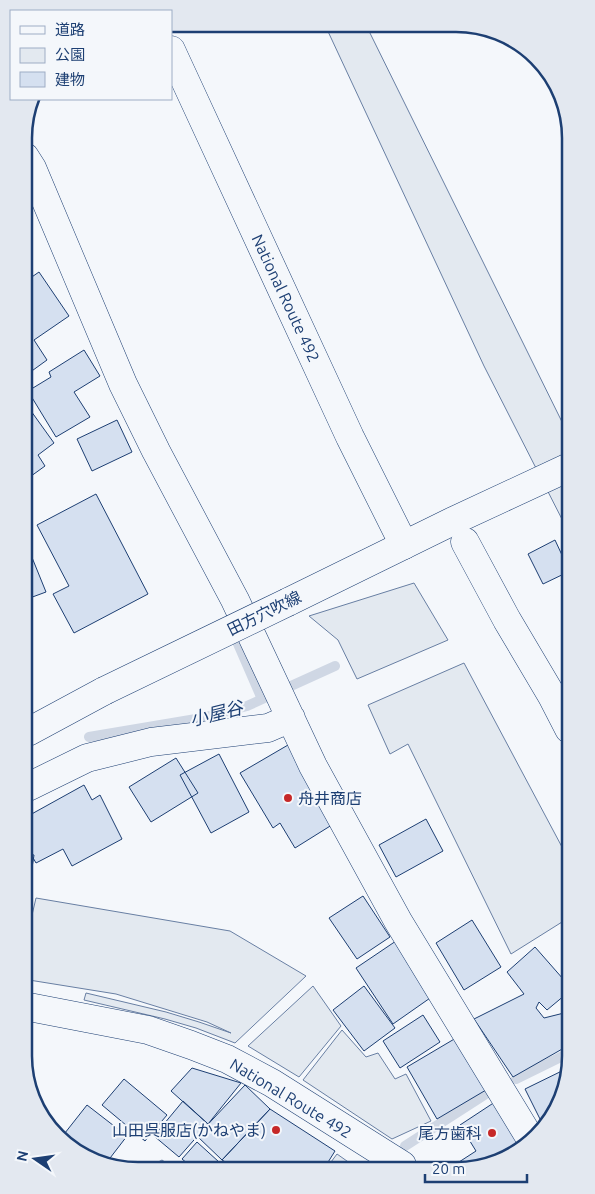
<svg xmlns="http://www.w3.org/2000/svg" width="595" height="1194" font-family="Ubuntu,'Noto Sans JP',sans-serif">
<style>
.green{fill:#e3e9f0;stroke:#687fa3}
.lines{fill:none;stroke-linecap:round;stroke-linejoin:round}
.stream{stroke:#cfd7e4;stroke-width:10}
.building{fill:#d5e0f0;stroke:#1d3f73}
.minor-casing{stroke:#1d3f73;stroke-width:29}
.secondary-casing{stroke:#1d3f73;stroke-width:29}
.trunk-casing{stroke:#1d3f73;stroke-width:29}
.minor{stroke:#f4f7fb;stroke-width:28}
.secondary{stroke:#f4f7fb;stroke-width:28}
.trunk{stroke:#f4f7fb;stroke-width:28}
.secondary-bridge-casing{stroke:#1d3f73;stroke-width:29;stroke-linecap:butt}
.secondary-bridge{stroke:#f4f7fb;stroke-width:28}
.poi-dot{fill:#c62828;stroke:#f4f7fb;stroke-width:2}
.labels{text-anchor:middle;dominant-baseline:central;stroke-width:4;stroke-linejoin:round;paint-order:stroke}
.street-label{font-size:16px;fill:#1d3f73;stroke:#f4f7fb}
.poi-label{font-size:16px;fill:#1d3f73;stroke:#f4f7fb;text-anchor:end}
.water-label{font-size:18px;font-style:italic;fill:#1d3f73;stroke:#f4f7fb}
.rim{fill:none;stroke:#1d3f73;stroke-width:2.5}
</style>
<rect width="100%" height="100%" fill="#f4f7fb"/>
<!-- green -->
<path class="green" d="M325 25H366L567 432 568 531 484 366Z
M414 583 448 640 357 679 338 640 309 616Z
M464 663 570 862V917L511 954 408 744 390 754 368 705Z
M36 898 230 931 306 976 235 1043 196 1028 165 1019 84 1000 86 993 166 1012 199 1022 231 1033 207 1022 116 994 29 980V928Z
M313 986 341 1026 299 1077 248 1046Z
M342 1030 366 1057 378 1053 395 1079 406 1074 431 1121 392 1139 303 1080Z
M337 1154 354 1166H328Z
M162 1160 175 1169H145Z"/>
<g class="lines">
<!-- stream -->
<path class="stream" d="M232 630 262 699
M89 737 202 718 247 706 335 666
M516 1079 571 1052
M405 1146 492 1090"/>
</g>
<!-- building -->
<path class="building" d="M39 272 69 316 34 340 47 360 29 373 26 370V281Z
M84 350 100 376 74 392 90 417 56 437 28 391 51 377 49 372Z
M26 404 54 443 38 455 45 466 27 479Z
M117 420 132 452 92 471 77 439Z
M96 494 148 594 74 633 53 594 69 586 37 525Z
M555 540 568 568V572L543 584 528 554Z
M31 555 46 592 27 599V557Z
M288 745 335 823 295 848 280 823 273 828 240 773Z
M219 754 249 812 211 833 180 775Z
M176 758 198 793 151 822 129 787Z
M84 785 92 800 100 795 122 839 72 866 63 849 36 863 28 849V816Z
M426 819 443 851 396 877 379 845Z
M29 854 34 855 30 881H29Z
M363 896 390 937 357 959 329 918Z
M472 920 501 967 464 990 436 943Z
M396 941 433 996 393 1024 356 968Z
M535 947 571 988V990L547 1010 539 1002 536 1008 544 1018 564 1013 562 1005 571 1001V1044L513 1077 474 1019 524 994 507 972Z
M364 986 395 1028 364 1051 333 1010Z
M423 1015 440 1042 400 1068 383 1041Z
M456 1038 486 1090 437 1119 407 1067Z
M570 1067 550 1119 542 1123 525 1089Z
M192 1068 241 1083 208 1124 171 1091Z
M124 1079 167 1115 145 1141 102 1105Z
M245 1085 270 1109 222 1160 197 1136Z
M498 1100 525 1142 493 1164 461 1165 459 1162 476 1151 460 1125Z
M183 1101 208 1124 179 1157 154 1136Z
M87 1105 127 1136 107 1162 63 1142 61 1138Z
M270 1109 335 1151 325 1167 236 1168 222 1160Z
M197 1142 219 1162 214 1168H193L182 1159Z"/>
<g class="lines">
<defs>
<path id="minor" d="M25 157 32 168 123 384 156 451 235 600 313 766 398 921 530 1138
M465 542 507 620 552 696 569 729
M28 787 87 758 151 742 268 728 291 718"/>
<path id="secondary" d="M288 602 453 521 567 468
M28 732 104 691"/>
<path id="trunk" d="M171 50 350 437 404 545
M29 1007 148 1030 191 1045 227 1059 272 1083 402 1165"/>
</defs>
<!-- minor casing -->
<use href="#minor" class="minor-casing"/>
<!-- secondary casing -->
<use href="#secondary" class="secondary-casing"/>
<!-- trunk casing -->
<use href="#trunk" class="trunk-casing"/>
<!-- minor -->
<use href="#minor" class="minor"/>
<!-- secondary -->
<use href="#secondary" class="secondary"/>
<!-- trunk -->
<use href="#trunk" class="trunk"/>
<defs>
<path id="secondary-bridge" d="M104 691 288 602"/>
</defs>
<!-- secondary-bridge casing -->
<use href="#secondary-bridge" class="secondary-bridge-casing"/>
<!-- secondary-bridge -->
<use href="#secondary-bridge" class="secondary-bridge"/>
</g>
<!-- markers -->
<g class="poi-dot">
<circle cx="288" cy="798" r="5"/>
<circle cx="276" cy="1130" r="5"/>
<circle cx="492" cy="1133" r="5"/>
</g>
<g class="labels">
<!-- street labels -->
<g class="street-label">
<text transform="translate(286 298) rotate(65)">National Route 492</text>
<text transform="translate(264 613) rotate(-26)">田方穴吹線</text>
<text transform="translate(291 1098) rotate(31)">National Route 492</text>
</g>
<!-- poi labels -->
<g class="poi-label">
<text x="298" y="798" text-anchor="start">舟井商店</text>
<text x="266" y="1130">山田呉服店(かねやま)</text>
<text x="482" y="1133">尾方歯科</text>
</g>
<!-- water labels -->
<g class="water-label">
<text transform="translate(216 713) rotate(-14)">小屋谷</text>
</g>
</g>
<!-- crop -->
<path d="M0 0H595V1194H0ZM138 32H456A106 106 0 0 1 562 138V1056A106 106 0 0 1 456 1162H138A106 106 0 0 1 32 1056V138A106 106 0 0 1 138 32Z" fill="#e3e8f0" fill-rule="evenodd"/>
<path class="rim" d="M138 32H456A106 106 0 0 1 562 138V1056A106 106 0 0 1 456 1162H138A106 106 0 0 1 32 1056V138A106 106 0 0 1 138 32Z"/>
<!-- legend -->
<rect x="10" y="10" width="162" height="90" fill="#f4f7fb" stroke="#9eadc5"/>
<rect x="20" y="26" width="25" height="8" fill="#f4f7fb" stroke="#9eadc5"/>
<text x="55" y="35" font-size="15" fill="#1d3f73">道路</text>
<rect x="20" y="48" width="25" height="15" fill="#e3e9f0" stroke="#9eadc5"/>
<text x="55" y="60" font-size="15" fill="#1d3f73">公園</text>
<rect x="20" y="72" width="25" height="15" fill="#d5e0f0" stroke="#9eadc5"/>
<text x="55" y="85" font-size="15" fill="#1d3f73">建物</text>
<!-- north arrow -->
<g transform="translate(35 1159) rotate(283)" stroke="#f4f7fb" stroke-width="4" paint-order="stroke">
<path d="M0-4L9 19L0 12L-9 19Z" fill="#1d3f73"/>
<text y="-8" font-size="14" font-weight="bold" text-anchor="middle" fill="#1d3f73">N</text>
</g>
<!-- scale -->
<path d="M425 1174v8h102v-8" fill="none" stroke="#1d3f73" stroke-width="2.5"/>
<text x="432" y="1174" font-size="15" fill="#1d3f73" stroke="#f4f7fb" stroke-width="4" paint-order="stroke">20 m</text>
</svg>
